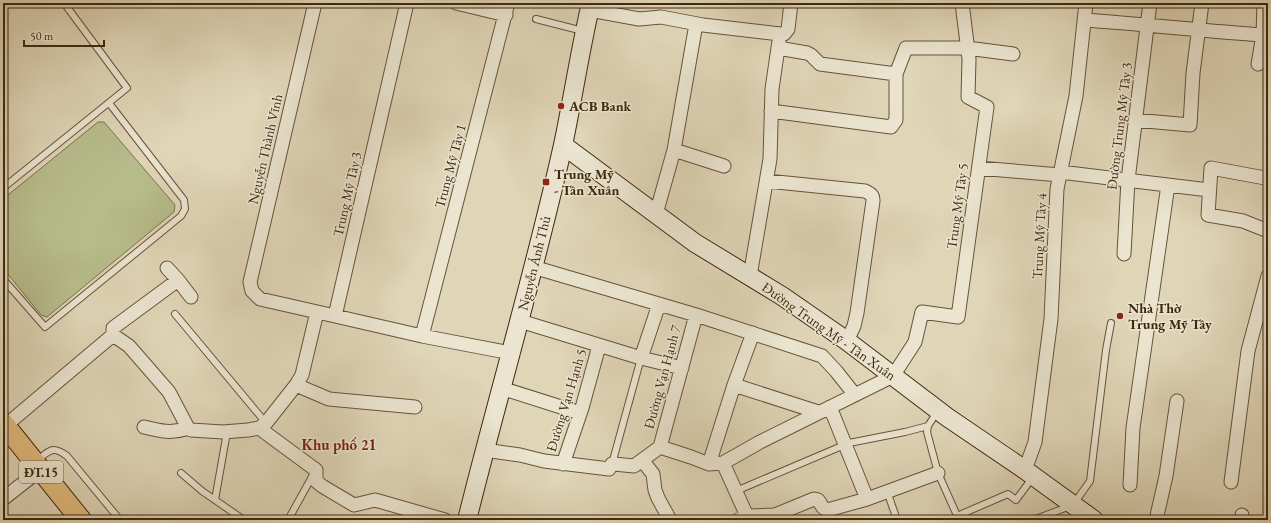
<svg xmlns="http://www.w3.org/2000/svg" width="1271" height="523" font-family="'EB Garamond',serif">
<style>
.green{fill:#b7bc8b;stroke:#7b724c}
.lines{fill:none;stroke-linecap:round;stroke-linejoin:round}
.lane-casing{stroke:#675438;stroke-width:8}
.street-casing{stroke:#675438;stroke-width:15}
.secondary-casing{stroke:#3f290e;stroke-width:20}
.primary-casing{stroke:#3f290e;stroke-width:22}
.lane{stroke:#eae4d0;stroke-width:6}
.street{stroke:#eae4d0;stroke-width:13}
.secondary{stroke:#eae4d0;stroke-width:18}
.primary{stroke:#e0ba7c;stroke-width:20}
.poi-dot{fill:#8f2418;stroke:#eae4d0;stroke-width:1.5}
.labels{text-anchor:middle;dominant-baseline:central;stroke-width:3;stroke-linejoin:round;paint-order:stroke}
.shield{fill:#eae4d0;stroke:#726148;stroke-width:1}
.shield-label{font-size:13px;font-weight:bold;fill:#3f290e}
.poi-label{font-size:14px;font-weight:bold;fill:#3f290e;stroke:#eae4d0;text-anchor:start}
.street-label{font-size:14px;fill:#3f290e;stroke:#eae4d0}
.neighbourhood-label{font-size:15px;font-weight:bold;fill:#7a1f14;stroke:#eae4d0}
</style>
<rect width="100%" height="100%" fill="#dfd5b7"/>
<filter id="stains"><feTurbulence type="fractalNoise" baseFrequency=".005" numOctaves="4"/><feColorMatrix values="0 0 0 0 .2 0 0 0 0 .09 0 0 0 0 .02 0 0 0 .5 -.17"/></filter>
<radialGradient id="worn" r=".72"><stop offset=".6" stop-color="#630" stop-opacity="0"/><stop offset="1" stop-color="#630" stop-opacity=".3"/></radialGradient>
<!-- green -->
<path class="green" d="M98 122H104L175 205 174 212 47 317 41 315 3 268V199Z"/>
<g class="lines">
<defs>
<path id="lane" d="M3 4 4 3
M536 19 583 31
M3 188 127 88 64 3
M3 279 45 327 181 216 185 209 184 200 109 103
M175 314 266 423
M937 412 928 426 927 432 938 473 959 520
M37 460C50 451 52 445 67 456L120 520
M612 464 641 358
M181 473 202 491 244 520
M736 491 849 443 905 432 928 426
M887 491 897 520
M215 500 227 432
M957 516 1008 494 1016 500 1033 477
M288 520 313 475
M1033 520 1073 505 1090 481 1106 350 1111 323"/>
<path id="street" d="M315 3 250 282 252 291 260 299 335 316 407 3
M456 3 506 15
M590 10 639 19 661 17 703 25 780 34 772 89 770 159 750 276
M1084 20C1144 24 1203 31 1263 35L1264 3
M696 24 674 150 724 166
M780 34H784L788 29 791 3
M778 48 807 53 811 55 820 64 896 74
M1258 64 1263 35
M771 111 891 127 896 120V74L906 48H967L1013 54
M1135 120 1190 125 1193 73 1202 3
M979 168 1060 175
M1060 172 1209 190
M1265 178 1211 168 1208 215 1243 221 1268 231
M767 181 865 191C871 194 873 195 873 201L857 313 854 326 847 341
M656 214 674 150
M1124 254 1128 180 1150 3
M533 267 696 315 822 356 836 371 855 395
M167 268 178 280
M335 316 422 336 511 353
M520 321 641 358 682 368
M113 335V328L178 280 191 297
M422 336 508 3
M641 358 659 304
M296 385 329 399 415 407
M734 385 818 412
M501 388 580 413
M830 407 867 499
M5 426 113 335 129 346 169 392 188 428 191 430 223 432 248 430 259 428 266 423 296 385 302 375 317 312
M144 427C160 431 172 434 188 428
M259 428 316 470V481L322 486 354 505 375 500 445 520
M660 447 691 457 709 464 723 463 760 442 893 376 915 342 922 312 958 317 987 107 968 97 969 59 962 3
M660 447 696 315
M484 450 520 455 544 461 609 469 612 464H614L634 466 660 447
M642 460 653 474 655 490 658 498 670 520
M723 463 747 516
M563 464 582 408 599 346
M709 464 734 385 753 333
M1025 470 1035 442 1051 319 1057 189 1076 96 1086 3
M1231 482 1248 351 1268 276
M1130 485 1133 428 1168 185
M3 499 40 470
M738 520 747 516 775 515 814 499 818 500C823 506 821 510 831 509L867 499 938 473
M1156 520 1166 476 1177 401
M1241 520 1242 515"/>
<path id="secondary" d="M563 145 695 243 782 296 847 341 947 417 1025 470 1094 520
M467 520C498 395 535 271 563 145 573 98 580 50 591 3"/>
<path id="primary" d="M3 423 81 520"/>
</defs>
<!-- lane casing -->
<use href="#lane" class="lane-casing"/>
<!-- street casing -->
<use href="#street" class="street-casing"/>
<!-- secondary casing -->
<use href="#secondary" class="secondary-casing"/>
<!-- primary casing -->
<use href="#primary" class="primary-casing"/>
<!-- lane -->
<use href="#lane" class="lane"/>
<!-- street -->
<use href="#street" class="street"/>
<!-- secondary -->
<use href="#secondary" class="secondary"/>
<!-- primary -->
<use href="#primary" class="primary"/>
</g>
<!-- markers -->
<g class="poi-dot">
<circle cx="561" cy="106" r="4"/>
<rect x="542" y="178" width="8" height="8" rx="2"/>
<circle cx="1120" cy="316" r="4"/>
</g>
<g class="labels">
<!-- shield labels -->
<rect class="shield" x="19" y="461" width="44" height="22" rx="3"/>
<g class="shield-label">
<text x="41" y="472">ĐT.15</text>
</g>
<!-- poi labels -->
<g class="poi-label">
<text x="569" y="106">ACB Bank</text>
<text x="554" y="174">Trung Mỹ<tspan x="554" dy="16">- Tân Xuân</tspan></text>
<text x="1128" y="308">Nhà Thờ<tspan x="1128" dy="16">Trung Mỹ Tây</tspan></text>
</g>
<!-- street labels -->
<g class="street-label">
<text transform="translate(1119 126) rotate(-83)">Đường Trung Mỹ Tây 3</text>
<text transform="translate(265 149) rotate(-77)">Nguyễn Thành Vĩnh</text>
<text transform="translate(450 166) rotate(-75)">Trung Mỹ Tây 1</text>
<text transform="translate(347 194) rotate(-77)">Trung Mỹ Tây 3</text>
<text transform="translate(957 206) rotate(-82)">Trung Mỹ Tây 5</text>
<text transform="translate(1039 236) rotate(-87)">Trung Mỹ Tây 4</text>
<text transform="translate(534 263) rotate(-76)">Nguyễn Ảnh Thủ</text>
<text transform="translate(829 331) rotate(35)">Đường Trung Mỹ - Tân Xuân</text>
<text transform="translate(662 377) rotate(-75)">Đường Vạn Hạnh 7</text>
<text transform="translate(566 400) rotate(-73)">Đường Vạn Hạnh 5</text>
</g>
<!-- neighbourhood labels -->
<g class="neighbourhood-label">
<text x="339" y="444">Khu phố 21</text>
</g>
</g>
<!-- margin -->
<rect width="1271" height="523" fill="none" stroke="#dfd5b7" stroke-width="16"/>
<rect x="4" y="4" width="1263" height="515" fill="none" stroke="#3f290e" stroke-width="2"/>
<rect x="8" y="8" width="1255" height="507" fill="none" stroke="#3f290e"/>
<!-- scale -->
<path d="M24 40v6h80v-6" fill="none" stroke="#3f290e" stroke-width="2"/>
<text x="30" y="40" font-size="12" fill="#3f290e" stroke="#eae4d0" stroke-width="3" paint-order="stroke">50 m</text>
<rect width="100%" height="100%" filter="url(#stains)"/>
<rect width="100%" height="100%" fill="url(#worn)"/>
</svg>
